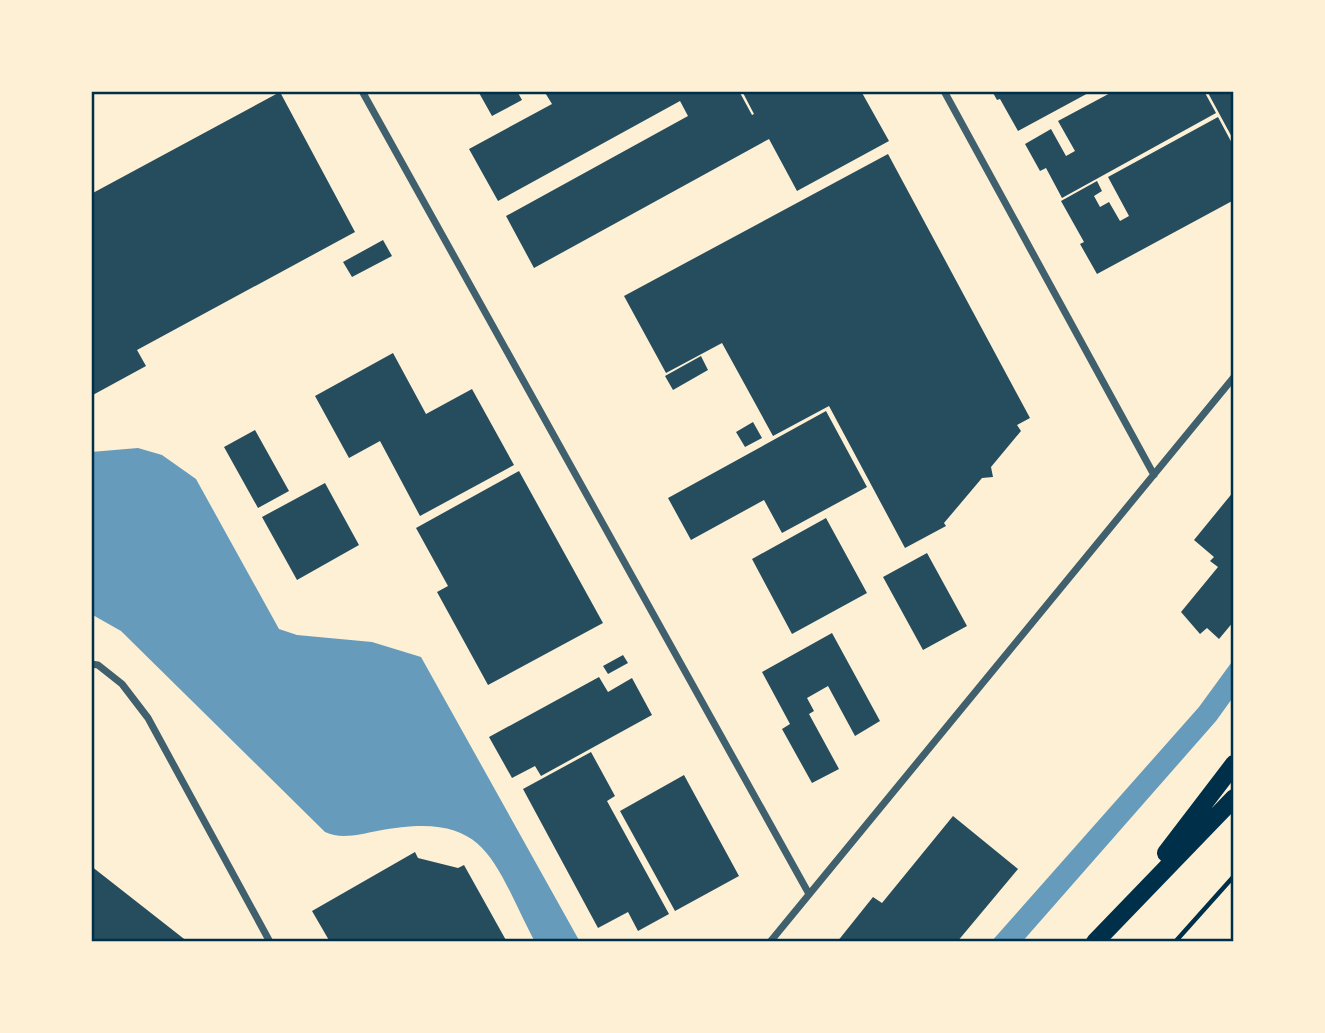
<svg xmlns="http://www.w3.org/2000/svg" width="1325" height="1033" font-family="Signika,sans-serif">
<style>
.water{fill:#669bbc}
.building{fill:#264d5e}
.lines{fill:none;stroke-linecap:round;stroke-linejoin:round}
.path{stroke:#003049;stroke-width:4.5}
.minor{stroke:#3f606c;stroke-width:7}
.primary{stroke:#003049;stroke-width:18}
.neatline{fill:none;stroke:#003049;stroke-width:2.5}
</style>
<rect width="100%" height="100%" fill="#fdf0d5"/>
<!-- water -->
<path class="water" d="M138 448 162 455 196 479 279 629 297 635 372 642 421 657 580 942H535C491 858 488 810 377 831 361 834 341 840 325 832L121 631 91 614V452Z
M1234 659V696L1216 721 1022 942H991L1199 707Z"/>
<!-- building -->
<path class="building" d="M478 91H517L522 100 492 116Z
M544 91H739L752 115 754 114 742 91H861L889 141 797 191 769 139 534 268 506 216 688 116 680 101 498 201 469 149 552 104Z
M992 91H1092L1018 131 1000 99 997 100Z
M1114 91H1204L1216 113 1062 198 1046 168 1040 171 1025 144 1051 129 1066 156 1075 151 1058 121Z
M1207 91H1234V141Z
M280 92 355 232 137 350 146 366 91 396V194Z
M1218 117 1234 147V200L1097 274 1080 244 1084 242 1061 201 1097 181 1102 191 1094 196 1100 207 1109 202 1120 221 1129 216 1108 177Z
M888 154 1030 418 1017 425 1021 431 991 467 993 477 982 478 944 523 946 526 905 548 829 406 773 436 722 343 666 373 624 296Z
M383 240 392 256 352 277 343 262Z
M393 353 426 414 472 389 514 465 420 516 380 441 349 458 315 396Z
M701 356 708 370 673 390 665 376Z
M826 411 867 487 782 533 764 500 691 540 668 498Z
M753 422 762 438 745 447 736 432Z
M255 430 289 491 258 508 224 447Z
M519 471 603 623 488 685 437 592 448 586 416 528Z
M325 483 359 545 297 580 262 517Z
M1234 491V621L1219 639 1207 628 1200 634 1181 612 1218 567 1210 561 1214 557 1194 540Z
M826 518 867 593 792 634 752 559Z
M927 553 967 626 923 650 883 577Z
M832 633 880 721 855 736 828 686 807 698 814 711 809 714 839 769 812 783 782 729 790 724 762 672Z
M623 655 628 663 608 674 603 666Z
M599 677 608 692 632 678 652 715 541 776 535 766 512 778 489 737Z
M591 752 615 796 607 801 669 914 638 931 628 912 598 928 523 789Z
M684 775 739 876 675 911 620 811Z
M953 816 1018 869 957 942H837L873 897 882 903Z
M415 852 418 858 458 868 464 865 507 942H330L312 911Z
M91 866 188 942H91Z"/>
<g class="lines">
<!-- path -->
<path class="path" d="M1175 942 1234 876"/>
<!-- minor -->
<path class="minor" d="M362 91 809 894
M944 91 1154 475
M91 664 98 665 122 684 148 718 270 942
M770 942 1234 377"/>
<!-- primary -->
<path class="primary" d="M1166 853 1234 764
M1095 942 1234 798"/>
</g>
<!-- border -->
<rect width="1325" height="1033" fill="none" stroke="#fdf0d5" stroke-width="186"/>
<rect x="93" y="93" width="1139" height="847" class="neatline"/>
</svg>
